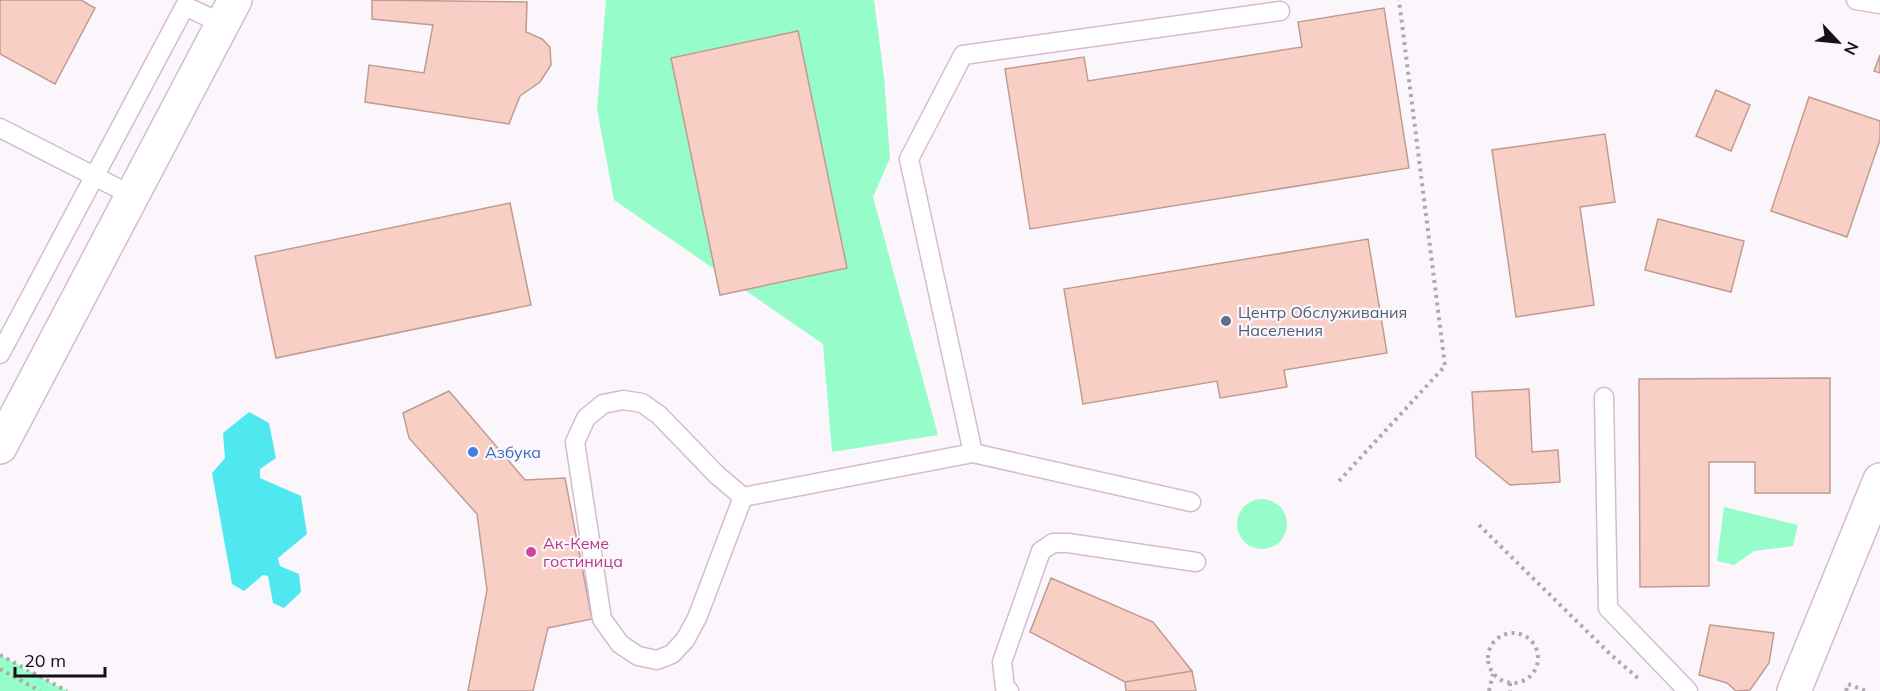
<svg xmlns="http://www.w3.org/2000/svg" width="1880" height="691" font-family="Mulish,sans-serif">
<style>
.green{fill:#96fcc9}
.water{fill:#4fe8f1}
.building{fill:#f8cfc5;stroke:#c19b91;stroke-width:1.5}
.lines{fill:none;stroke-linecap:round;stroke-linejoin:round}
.lane-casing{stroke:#d6bad5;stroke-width:21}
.street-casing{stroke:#d6bad5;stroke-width:36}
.path{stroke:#afa8af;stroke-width:4;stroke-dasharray:3 4.5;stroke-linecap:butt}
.lane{stroke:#fff;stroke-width:18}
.street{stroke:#fff;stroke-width:33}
.service-dot{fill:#5c6f8a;stroke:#fbf6fb;stroke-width:2}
.shop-dot{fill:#3f7fe0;stroke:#fbf6fb;stroke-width:2}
.hotel-dot{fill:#d1479c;stroke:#fbf6fb;stroke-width:2}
.labels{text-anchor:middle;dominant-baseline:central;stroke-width:4.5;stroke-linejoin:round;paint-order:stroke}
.service-label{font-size:16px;fill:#4e5e75;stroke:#fbf6fb;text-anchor:start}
.shop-label{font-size:16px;fill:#366cbe;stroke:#fbf6fb;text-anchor:start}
.hotel-label{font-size:16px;fill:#b23c85;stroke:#fbf6fb;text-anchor:start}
</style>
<rect width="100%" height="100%" fill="#fbf6fb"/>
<!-- green -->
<path class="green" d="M606 0H874L884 77 890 158 873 197 938 435 832 452 823 344 614 200 597 109Z
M1237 524a25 25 0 1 1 50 0a25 25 0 1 1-50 0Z
M1724 507 1798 525 1793 546 1754 551 1734 565 1717 561Z
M0 655 67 691H0Z"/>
<!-- water -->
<path class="water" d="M249 412 269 423 276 458 260 469V478L301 496 307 534 278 558 280 566 299 574 301 592 284 608 273 603 268 576 263 575 244 591 232 584 212 473 225 458 223 433Z"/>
<!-- building -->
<path class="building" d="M0 0H81L95 8 55 84 0 54Z
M372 0 527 2 526 32 542 39 550 47 551 65 540 82 520 96 509 124 365 102 369 65 424 73 433 25 372 19Z
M1384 8 1409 168 1030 229 1005 69 1084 57 1088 81 1302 47 1298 22Z
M798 31 847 268 720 295 671 58Z
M1880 55V73L1874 71Z
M1716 90 1750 105 1731 151 1696 136Z
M1809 97 1880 121V140L1847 237 1771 211Z
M1605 134 1615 202 1580 207 1594 305 1516 317 1492 150Z
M510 203 531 305 276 358 255 256Z
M1658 219 1744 241 1731 292 1645 270Z
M1368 239 1387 353 1284 370 1287 387 1220 398 1217 381 1083 404 1064 289Z
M1830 378V493H1755V462H1709V586L1640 587 1639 379Z
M1529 389 1532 452 1558 450 1560 482 1510 485 1476 457 1472 392Z
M449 391 525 480 565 478 592 619 548 628 533 691H468L487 590 477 514 409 438 403 413Z
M1051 578 1153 622 1192 671 1125 682 1030 632Z
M1710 625 1774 633 1769 663 1750 690 1736 691 1727 683 1699 675Z
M1192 671 1196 691H1126L1125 682Z"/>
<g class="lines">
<defs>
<path id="lane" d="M1856 0 1880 4
M0 128 133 196
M0 354 185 6 223 24
M1604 397 1608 608 1688 691
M973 453 909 159 963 55 1280 11
M743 497 697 618 685 640 672 654 657 660 638 656 620 644 602 619 575 442 586 418 603 404 623 400 642 403 659 415 717 475 743 497 973 453 1191 502
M1009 691 1005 688 1002 662 1041 551 1053 543H1068L1196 562"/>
<path id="street" d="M0 447 235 0
M1794 691 1880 480"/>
</defs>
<!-- lane casing -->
<use href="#lane" class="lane-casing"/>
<!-- street casing -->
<use href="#street" class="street-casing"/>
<!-- path -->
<path class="path" d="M1339 481 1445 366 1399 0
M1479 525 1610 654 1639 679
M1488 658a25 25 0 1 1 50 0a25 25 0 1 1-50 0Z
M0 655 67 691
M0 669 40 691
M1510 683V691
M1489 691 1493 674
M1846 691 1848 684 1866 691"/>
<!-- lane -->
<use href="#lane" class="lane"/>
<!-- street -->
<use href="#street" class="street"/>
</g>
<!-- markers -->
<circle class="service-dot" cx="1226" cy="321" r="6"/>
<circle class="shop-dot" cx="473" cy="452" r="6"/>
<circle class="hotel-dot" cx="531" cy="552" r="6"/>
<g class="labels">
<!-- service labels -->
<g class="service-label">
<text x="1238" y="312">Центр Обслуживания<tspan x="1238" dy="18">Населения</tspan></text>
</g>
<!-- shop labels -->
<g class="shop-label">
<text x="485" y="452">Азбука</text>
</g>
<!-- hotel labels -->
<g class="hotel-label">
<text x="543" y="543">Ак-Кеме<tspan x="543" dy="18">гостиница</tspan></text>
</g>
</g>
<!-- north arrow -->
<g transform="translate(1838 42) rotate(116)" stroke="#fbf6fb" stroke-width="4.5" paint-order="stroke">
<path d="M0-4.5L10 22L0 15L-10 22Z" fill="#170e17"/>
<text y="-9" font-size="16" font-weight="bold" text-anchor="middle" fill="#170e17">N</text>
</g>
<!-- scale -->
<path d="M15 667v9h90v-9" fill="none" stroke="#170e17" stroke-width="3"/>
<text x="24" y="667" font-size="18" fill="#170e17" stroke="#fbf6fb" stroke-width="4.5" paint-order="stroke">20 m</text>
</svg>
